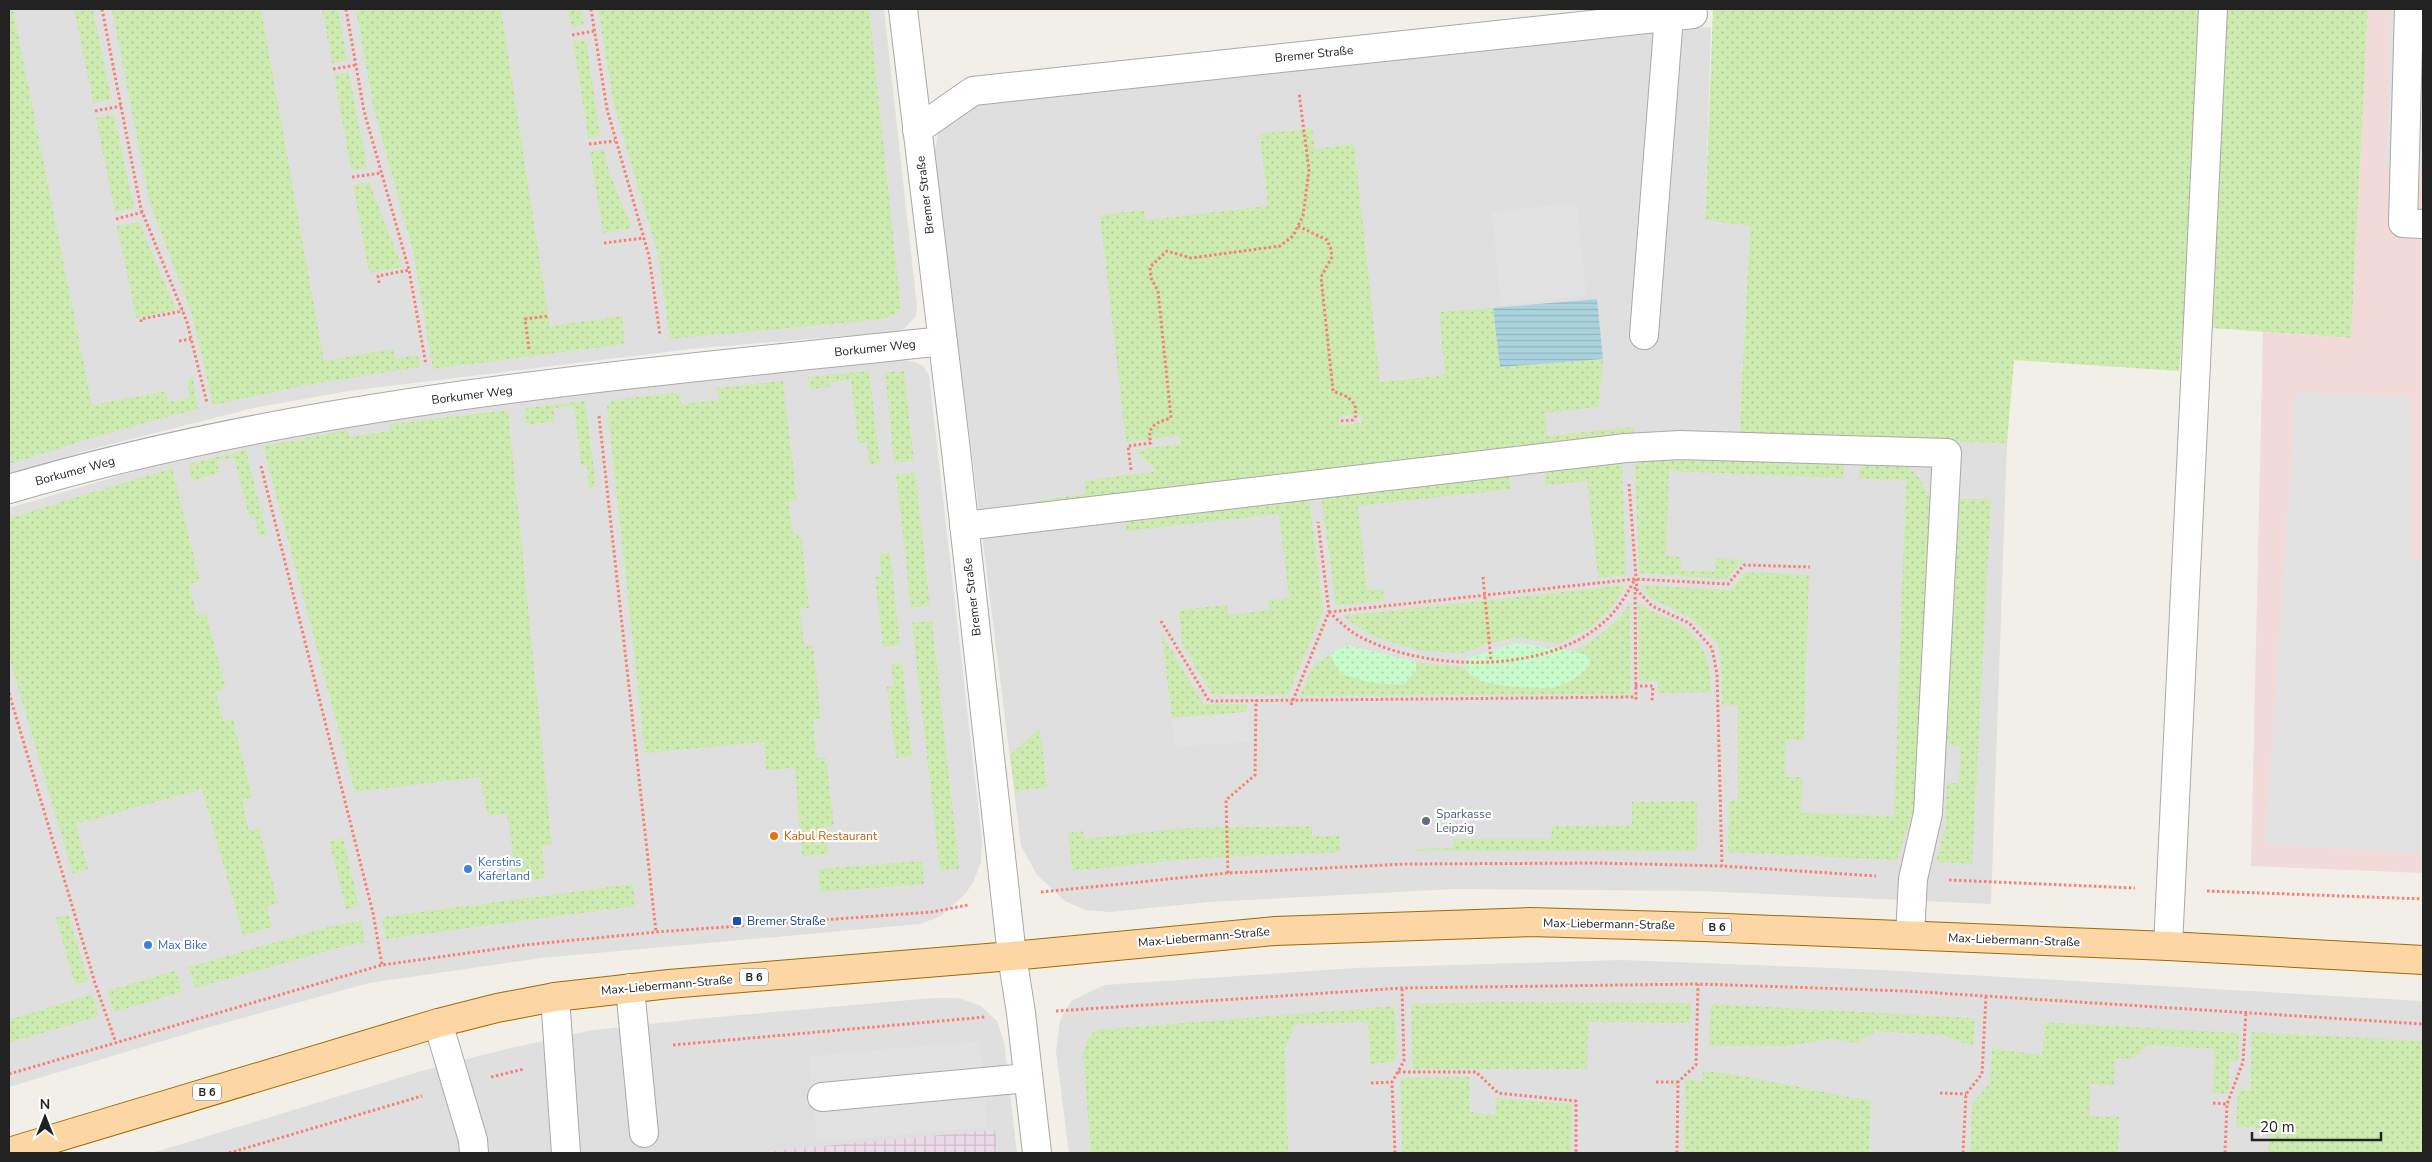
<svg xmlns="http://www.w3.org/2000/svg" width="2432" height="1162" font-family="'Nunito Sans',sans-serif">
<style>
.residential{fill:#e0dfdf}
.commercial{fill:#f2dad9}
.industrial{fill:url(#industrial-grid)}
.grass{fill:url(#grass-dots);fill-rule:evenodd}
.park{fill:url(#park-dots)}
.parking{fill:#e2e2e2}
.water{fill:url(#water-rules)}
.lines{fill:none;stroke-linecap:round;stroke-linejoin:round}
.minor-casing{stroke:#a9a9a9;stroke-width:30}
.major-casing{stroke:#a06b00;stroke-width:30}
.path{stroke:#fa8072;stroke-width:3;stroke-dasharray:2.5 2.5;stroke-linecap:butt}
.minor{stroke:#fff;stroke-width:28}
.major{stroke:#fcd6a4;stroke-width:28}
.service-dot{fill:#5c6f8a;stroke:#fff;stroke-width:2}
.food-dot{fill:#e8710a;stroke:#fff;stroke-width:2}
.shop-dot{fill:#3f7fe0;stroke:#fff;stroke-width:2}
.transit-dot{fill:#1a4fb4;stroke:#fff;stroke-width:2}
.labels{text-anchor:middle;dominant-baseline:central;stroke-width:4.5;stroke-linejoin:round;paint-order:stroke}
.shield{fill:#fff;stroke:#646464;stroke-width:1}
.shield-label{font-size:11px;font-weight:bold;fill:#222}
.street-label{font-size:12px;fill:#222;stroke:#fff}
.service-label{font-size:12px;fill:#4e5e75;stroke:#fff;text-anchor:start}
.food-label{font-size:12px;fill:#c56008;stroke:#fff;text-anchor:start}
.shop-label{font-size:12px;fill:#366cbe;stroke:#fff;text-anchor:start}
.transit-label{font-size:12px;fill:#164399;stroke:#fff;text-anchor:start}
</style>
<defs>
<pattern id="industrial-grid" width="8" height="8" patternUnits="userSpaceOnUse" patternTransform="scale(1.25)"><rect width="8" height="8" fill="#ebdbe8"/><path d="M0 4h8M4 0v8" fill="none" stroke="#c9bcc7"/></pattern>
<pattern id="grass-dots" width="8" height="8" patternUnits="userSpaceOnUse" patternTransform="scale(1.25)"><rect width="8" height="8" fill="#cdebb0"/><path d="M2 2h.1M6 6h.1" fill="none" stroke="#b0c997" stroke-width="1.8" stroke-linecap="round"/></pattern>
<pattern id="park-dots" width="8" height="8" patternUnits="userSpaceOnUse" patternTransform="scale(1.25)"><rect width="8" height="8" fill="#c8facc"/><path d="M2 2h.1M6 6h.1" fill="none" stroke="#acd6af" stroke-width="1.8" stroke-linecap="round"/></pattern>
<pattern id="water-rules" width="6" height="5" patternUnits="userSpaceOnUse" patternTransform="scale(1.25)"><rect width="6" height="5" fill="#aad3df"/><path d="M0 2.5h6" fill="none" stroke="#92b5bf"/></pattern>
</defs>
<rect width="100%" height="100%" fill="#f2efe9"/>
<!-- residential -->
<path class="residential" d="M9 9H884L917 306 916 316 904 329 892 332 690 349 349 391 254 408 92 449 9 475Z
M1711 27 1705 219 1750 225 1739 436 2007 443 1991 904 1699 891 1455 889 1209 902 1110 912 1085 910 1065 901 1037 875 1021 846 934 153 939 130 968 108 987 103Z
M903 360 915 362 924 367 929 375 982 840 981 862 973 883 965 894 941 916 920 924 541 958 369 983 206 1028 9 1087V508L197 453 448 407Z
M1621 960 1882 970 2423 1001V1153H1069L1056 1051 1060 1020 1071 1001 1105 985 1356 968Z
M933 998H958L981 1006 997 1021 1004 1042 1017 1153H152L425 1070 498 1051 593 1030 706 1018Z"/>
<!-- commercial -->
<path class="commercial" d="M2368 9H2423V873L2251 866 2263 332 2351 338Z"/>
<!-- industrial -->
<path class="industrial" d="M995 1130 997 1153H748Z"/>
<!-- grass -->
<path class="grass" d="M9 9H13L92 405 166 391 168 402 190 398 187 381 193 378 198 409 105 434 9 464Z
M74 9H93L111 99 93 103Z
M112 9H261L324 361 393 349 395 359 418 355 420 367 312 384 213 405 193 318 149 200Z
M322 9H338L347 60 332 63Z
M356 9H501L550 326 622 316 625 344 433 369 413 251 373 106Z
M568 9H581L584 25 571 27Z
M598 9H869L901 309 895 314 884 319 670 339 658 254 614 106Z
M1713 9H2368L2351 338 2183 326 2179 371 2014 360 2007 443 1739 436 1750 226 1705 220Z
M586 39 600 136 588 138 573 41Z
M349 72 367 168 351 170 334 75Z
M114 115 134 208 115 212 96 118Z
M1312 128 1315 149 1354 144 1380 382 1445 375 1439 312 1493 308 1500 367 1603 359 1599 407 1545 413 1547 436 1633 427 1635 437 1036 504 1035 501 1085 494 1084 481 1157 471 1135 450 1181 444 1179 435 1126 442 1100 215 1144 210 1146 220 1268 206 1260 134ZM1362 414V423L1340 425 1339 416Z
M604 150 609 172 632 228 603 233 590 152Z
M369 182 402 267 369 273 353 185Z
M139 222 176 310 136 318 117 226Z
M869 371 880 464 869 465 867 442 858 443 851 380 831 382V387L810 389 808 377Z
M904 371 914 461 894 463 885 372Z
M783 381 797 500 789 502 793 535 801 534 809 608 800 609 804 645H813L821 719 813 720 817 758 826 757 834 826 824 827 828 854 802 856 795 768 766 770 764 742 645 753 607 405 613 400 680 392 682 404 719 400 717 388Z
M585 401 596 487 589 489 587 465 581 466 574 406 554 408 555 421 526 425 525 408Z
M508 410 552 844 542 846 545 879 517 882 507 813 488 816 480 777 355 792 263 446 347 430 349 437 389 431V424Z
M246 450 267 534 259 536 254 515 249 516 234 457 217 461 219 473 192 481 188 464Z
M1648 454 1844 461 1843 478 1669 471 1666 556 1681 557V570L1715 572 1716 558 1744 560 1726 579 1639 573 1635 463Z
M1610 458 1622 465 1626 575 1598 578 1587 481 1546 485 1544 466Z
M1860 461C1902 462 1917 461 1932 505L1923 781 1897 860 1728 852 1729 801 1738 800V705H1722V673L1718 644 1692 618 1650 598 1641 585 1730 590 1746 572 1809 575 1804 740 1786 739 1785 777H1802L1801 813 1894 816 1906 480 1859 479Z
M172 468 200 581 189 584 197 615 206 613 226 689 216 692 223 721 233 719 252 797 242 800 249 831 259 828 278 904 267 907 272 927 243 935 202 789 76 824 88 869 73 874 9 657V518Z
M1508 471 1511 489 1358 506 1367 590 1383 589 1384 600 1336 606 1321 494Z
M915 473 930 605 911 608 896 474Z
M1309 495 1323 611 1288 695 1212 694 1182 644 1179 610 1227 605 1229 615 1269 610 1268 600 1289 598 1279 514 1126 531 1124 516Z
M1955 499H1991L1972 864 1936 862 1945 828 1947 783H1959L1960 746 1947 745Z
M890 552 900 645 883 647 875 577 881 576 879 554Z
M1626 585 1612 608 1591 627 1561 643 1516 638 1489 643 1463 653 1421 651 1372 636 1342 616Z
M1630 603 1631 694 1300 696 1313 665 1330 655 1341 674 1416 671V662L1464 667 1470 675 1542 689 1589 657 1574 651C1597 639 1615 625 1630 603Z
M1638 603C1653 613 1668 618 1683 627 1706 641 1711 668 1711 692L1658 693V681H1639Z
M932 621 959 869 940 871 912 623Z
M1161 632 1203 704H1247V712L1172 718Z
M902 663 912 756 896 758 887 687 894 686 891 664Z
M1040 728 1047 787 1015 791 1010 755Z
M1697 801V851H1413V849L1453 848 1454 839H1551L1552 826 1632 825V802Z
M1312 826V836H1340V852L1199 858 1072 871 1068 833 1083 831 1085 839 1184 828Z
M343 838 359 906 346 909 329 841Z
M922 861 924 884 820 892 818 869Z
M633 884 635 906 386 939 382 917Z
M68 914 88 980 75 985 56 918Z
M361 921 365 942 341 947 195 988 188 967 336 925Z
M176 970 182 992 114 1012 107 991Z
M92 994 99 1016 9 1043V1020Z
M1500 1002 1691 1003 1690 1023 1588 1022 1587 1069H1413L1411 1004Z
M1711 1004 1975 1018 1973 1046 1942 1035 1875 1031 1857 1043 1830 1039 1787 1046H1709Z
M1395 1006 1397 1055 1392 1062 1370 1064 1368 1022 1295 1024 1285 1049 1288 1153H1091L1083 1054 1087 1040 1095 1030Z
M2045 1022 2239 1033 2238 1061H2230L2228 1094 2213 1093 2215 1049 2148 1045 2134 1058 2115 1059 2114 1085 2090 1084 2089 1116 2119 1117 2118 1153H1970L1972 1104 1990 1083 1992 1048 2042 1055Z
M2252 1032 2423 1041 2422 1153H2268L2269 1128 2236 1127 2238 1089 2250 1090Z
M1703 1071 1731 1074 1871 1101 1869 1153H1684L1685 1079 1702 1081Z
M1469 1077 1470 1112 1496 1115 1495 1098 1572 1104 1571 1153H1402L1400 1078Z"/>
<!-- park -->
<path class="park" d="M1516 643 1574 651 1590 657 1589 667C1579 676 1569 683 1556 687 1543 690 1495 686 1482 681 1474 678 1470 674 1464 667L1471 657Z
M1348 645 1416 662V671L1403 685 1373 683 1341 674 1330 655 1334 651Z"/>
<!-- parking -->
<path class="parking" d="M2391 9H2423V170L2385 168Z
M1577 203 1586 296 1501 305 1492 212Z
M2296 392 2410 397 2409 560 2423 561V853L2265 845Z
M1247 712 1249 742 1174 747 1172 718Z
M980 1041 987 1127 817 1142 809 1056Z"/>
<!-- water -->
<path class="water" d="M1597 299 1603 359 1500 367 1493 308Z"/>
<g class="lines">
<defs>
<path id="minor" d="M903 9 956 451 1012 956 1021 1013 1037 1153
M2409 9 2403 223 2423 224
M917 130 973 91 1693 14
M1644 335 1669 16
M9 489C312 399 630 375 943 341
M964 526 1626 448 1680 445 1947 453 1928 813 1913 879 1910 935
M2168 946 2213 9
M630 988 644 1133
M555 997 566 1153
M438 1023 473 1140 474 1153
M822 1097 1027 1078"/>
<path id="major" d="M9 1152 438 1023 497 1008 555 997 669 984 1012 956 1275 931 1530 922 1703 927 2168 946 2423 960"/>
</defs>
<!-- minor casing -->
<use href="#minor" class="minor-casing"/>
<!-- major casing -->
<use href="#major" class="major-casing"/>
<!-- path -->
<path class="path" d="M102 9 141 209 187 322 207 403
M346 9 364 111 409 270 426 365
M591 9 607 109 649 256 660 335
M572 35 594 31
M333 69 356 65
M95 111 121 106
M589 144 615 141
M352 177 382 173
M116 219 143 212
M1298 226 1327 240 1331 249 1332 257 1321 277 1333 391 1348 397 1355 405 1356 416 1353 420 1340 421
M604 243 644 238
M379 283 378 276 409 270
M141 322V319L183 311
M179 341 191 339
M529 349 525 319 548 316
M599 416 656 932
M261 466 373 913 382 965
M1131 470 1128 446 1151 443C1146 426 1157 422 1171 418L1158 291 1151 278 1150 267 1167 251 1191 258 1280 246 1293 236 1303 216 1309 170 1299 93
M1629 484 1637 590 1652 606 1689 623 1712 648 1717 674 1722 866
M1483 577 1491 661
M1635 587 1636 702
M1329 612 1635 579 1728 584 1744 565 1810 567
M1329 612C1337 619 1346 628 1355 634 1419 671 1538 675 1598 627 1615 614 1625 598 1635 579
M1161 621 1209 701 1636 697
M1635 686H1653L1652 701
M9 693 95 983 116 1043
M1291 705 1329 612 1318 522
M1228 873 1226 800 1255 775 1256 700
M1949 880 2135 888
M2207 891 2423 899
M1041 892 1228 873 1406 864 1598 863 1722 866 1876 876
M1056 1011 1402 988 1698 984 1906 991 2423 1024
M673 1045 985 1017
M1398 1072H1476L1498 1093 1576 1101V1153
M9 1074 382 965 525 945 656 932 932 912 968 905
M491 1077 524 1069
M1656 1082H1678
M1371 1083 1392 1082
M1940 1093 1966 1094
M2213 1103 2227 1104
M229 1153 422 1096
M1395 1153 1392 1082 1404 1061 1402 988
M1677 1153 1678 1082 1696 1065 1698 984
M1963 1153 1966 1094 1982 1074 1986 996
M2225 1153 2227 1104 2243 1062 2246 1011"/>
<!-- minor -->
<use href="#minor" class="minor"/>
<!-- major -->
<use href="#major" class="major"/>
</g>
<!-- markers -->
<circle class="service-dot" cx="1426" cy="821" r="5"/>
<circle class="food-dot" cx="774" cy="836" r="5"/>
<g class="shop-dot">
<circle cx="468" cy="869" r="5"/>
<circle cx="148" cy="945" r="5"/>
</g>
<rect class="transit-dot" x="732" y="916" width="10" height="10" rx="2.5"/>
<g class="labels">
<!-- shield labels -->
<g class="shield">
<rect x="1703" y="918.5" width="28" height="17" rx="4"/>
<rect x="740" y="968.5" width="28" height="17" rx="4"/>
<rect x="193" y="1083.5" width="28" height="17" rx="4"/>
</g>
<g class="shield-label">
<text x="1717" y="927">B 6</text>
<text x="754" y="977">B 6</text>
<text x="207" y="1092">B 6</text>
</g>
<!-- street labels -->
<g class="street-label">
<text transform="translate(1314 54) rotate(-6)">Bremer Straße</text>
<text transform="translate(925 195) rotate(-97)">Bremer Straße</text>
<text transform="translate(875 348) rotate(-6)">Borkumer Weg</text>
<text transform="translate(472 395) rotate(-7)">Borkumer Weg</text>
<text transform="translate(75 471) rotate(-15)">Borkumer Weg</text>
<text transform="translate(972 597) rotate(-97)">Bremer Straße</text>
<text transform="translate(1609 924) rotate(1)">Max-Liebermann-Straße</text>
<text transform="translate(1204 937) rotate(-5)">Max-Liebermann-Straße</text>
<text transform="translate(2014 940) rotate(2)">Max-Liebermann-Straße</text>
<text transform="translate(667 985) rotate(-5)">Max-Liebermann-Straße</text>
</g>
<!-- service labels -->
<g class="service-label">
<text x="1436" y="814">Sparkasse<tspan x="1436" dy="14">Leipzig</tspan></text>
</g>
<!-- food labels -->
<g class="food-label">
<text x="784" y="836">Kabul Restaurant</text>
</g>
<!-- shop labels -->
<g class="shop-label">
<text x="478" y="862">Kerstins<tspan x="478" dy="14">Käferland</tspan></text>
<text x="158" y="945">Max Bike</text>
</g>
<!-- transit labels -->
<g class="transit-label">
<text x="747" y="921">Bremer Straße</text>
</g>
</g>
<!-- border -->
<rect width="2432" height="1162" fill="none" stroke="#222222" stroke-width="20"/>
<!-- north arrow -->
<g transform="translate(45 1117)" stroke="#ffffff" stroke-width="4" paint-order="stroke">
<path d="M0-4L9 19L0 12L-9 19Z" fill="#222222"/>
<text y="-8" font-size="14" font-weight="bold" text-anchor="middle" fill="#222222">N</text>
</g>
<!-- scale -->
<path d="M2252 1132v8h129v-8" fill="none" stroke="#222222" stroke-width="2.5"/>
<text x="2260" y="1132" font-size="15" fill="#222222" stroke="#ffffff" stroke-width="4" paint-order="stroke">20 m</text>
</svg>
